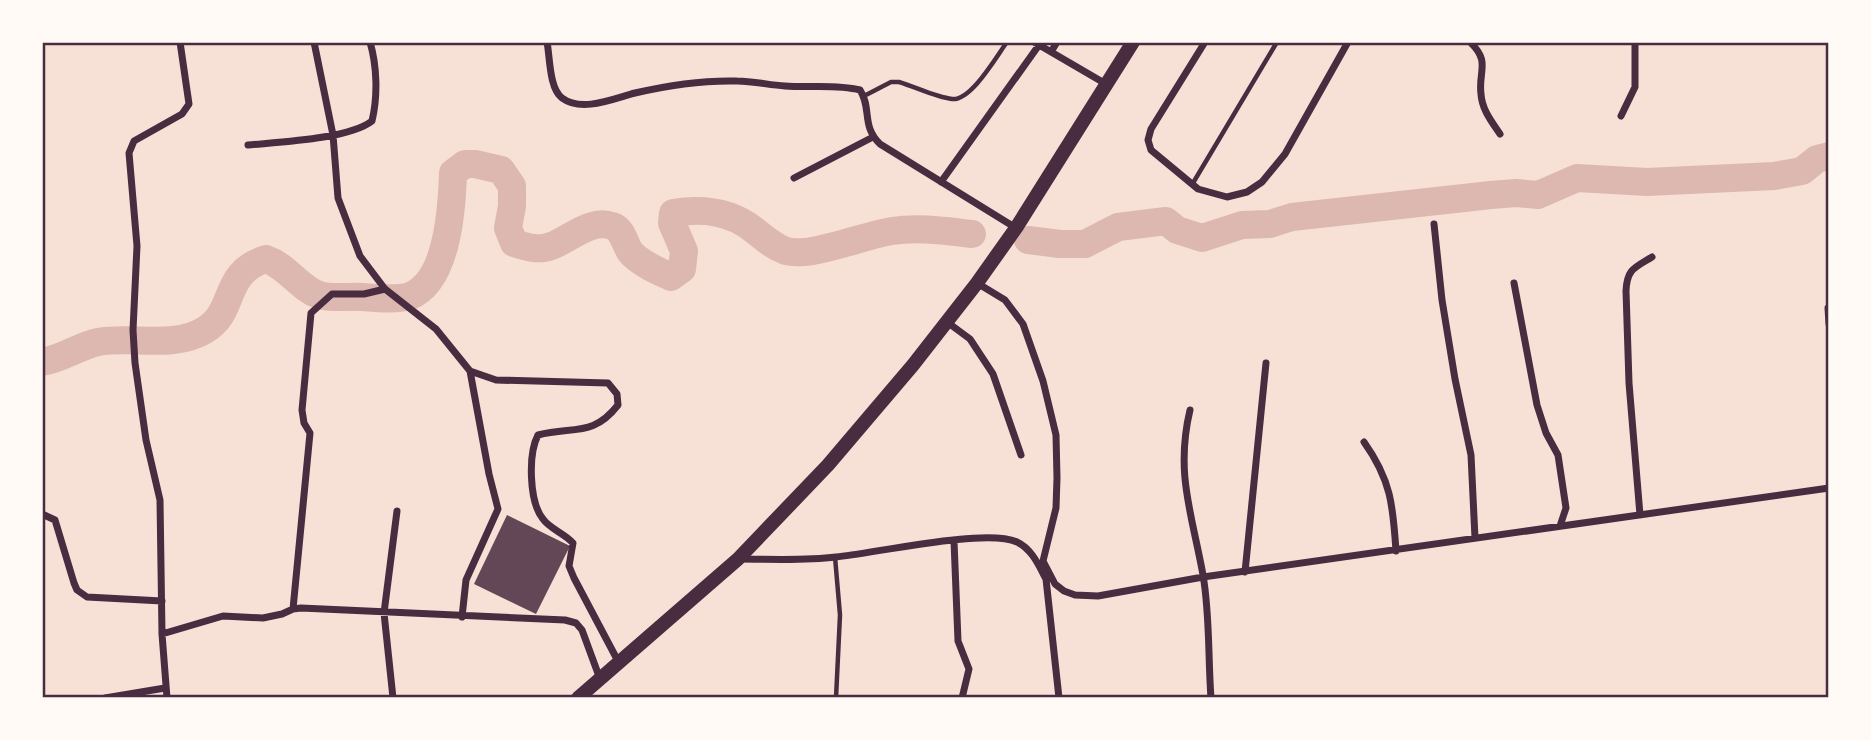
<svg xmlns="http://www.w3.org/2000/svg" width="1871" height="740" font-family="'Work Sans',sans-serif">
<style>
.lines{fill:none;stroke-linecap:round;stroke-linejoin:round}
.river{stroke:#dcb8b0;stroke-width:28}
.building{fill:#644757}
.service{stroke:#4a2c40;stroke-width:4.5}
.minor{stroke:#4a2c40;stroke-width:7}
.primary{stroke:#4a2c40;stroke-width:14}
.neatline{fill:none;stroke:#4a2c40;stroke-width:2.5}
</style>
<rect width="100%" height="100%" fill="#f7e1d7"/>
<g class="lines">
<!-- river -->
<path class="river" d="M1028 240 1060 244H1085L1118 227 1166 221 1177 230 1202 238 1242 225 1270 224 1292 217 1491 195 1516 193 1538 195 1577 178 1647 182 1774 176 1802 171 1817 159 1829 156
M42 362C62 359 79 346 98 342 132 336 174 349 205 330 237 311 221 273 266 259 287 266 299 288 319 295 333 299 349 296 363 297 376 298 398 300 410 296 448 281 452 206 453 173L465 164H475L501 170 512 186V206L508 228 514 243C526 247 539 251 551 246 569 240 591 218 612 226 625 230 624 247 633 255 644 265 658 271 671 277L682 269 684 251 672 223 673 213C703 208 730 211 754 230 764 238 774 247 786 251 810 258 865 235 892 231 919 227 945 231 972 234"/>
</g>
<!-- building -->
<path class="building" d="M507 515 570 546 536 614 474 584Z"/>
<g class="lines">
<!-- service -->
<path class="service" d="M864 96 891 82H899C916 87 935 97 952 99 971 101 996 57 1007 42
M1193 183 1277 42
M835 557 840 615 836 698"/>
<!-- minor -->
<path class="minor" d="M314 42 333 135 338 198 360 256 385 289 436 329 470 371 496 380 608 383 617 394 618 405C593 437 574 426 538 435 528 454 529 502 543 519 550 529 564 533 573 543L569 566 574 578 619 663
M547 42C550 57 549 88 562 98 582 113 615 98 635 93 669 85 702 80 737 81 753 81 769 85 785 86 810 88 836 84 860 90 872 108 861 126 880 144L1016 228
M1034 42 1106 84
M1205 42 1151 129 1148 140 1151 150 1198 189 1227 197 1247 192 1262 182 1285 154 1348 42
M1470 42C1491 62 1478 71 1481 94 1482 110 1492 122 1500 134
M1051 52 1057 42
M1621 116 1635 87V42
M248 145C279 142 349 139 372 121 378 96 377 66 370 42
M794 178 873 137
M941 182 1039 45
M1434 224 1442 300 1455 379 1471 455 1475 538
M977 283 1005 300 1023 324 1043 381 1056 435 1057 478 1056 508 1043 561 1055 584 1064 591 1075 595 1098 596 1203 577 1829 488
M1514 283 1537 405 1546 433 1558 455 1566 508 1560 526
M1828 308 1829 324
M947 322 970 339 993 374 1021 455
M1190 410C1175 473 1192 514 1203 575 1210 615 1208 658 1211 698
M1364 442C1391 480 1393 505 1396 551
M42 514 55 520 74 583 77 590 87 597 162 601
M1640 515 1629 383 1626 291C1627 269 1634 268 1652 257
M954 541 958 641 969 669 962 698
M739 559C771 559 804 561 836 557 875 553 986 528 1017 542 1032 549 1039 566 1046 579L1059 698
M1245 572 1266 363
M293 609 310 433 304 423 302 410 311 313 332 294H364L385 289
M462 617 466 580 498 509 489 474 470 371
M162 634 223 616 263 618 282 614 293 609 301 608 565 620 576 623 582 630 600 679
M105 698 165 688
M167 698 162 634 160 500 146 440 135 363 133 330 137 246 129 153 134 141 182 114 189 104 180 42
M393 698 384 613 397 511"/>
<!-- primary -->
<path class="primary" d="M578 698 738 559 828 465 913 365 977 283 1016 228 1133 42"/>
</g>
<!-- border -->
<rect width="1871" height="740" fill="none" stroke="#fffaf5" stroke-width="88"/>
<rect x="44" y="44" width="1783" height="652" class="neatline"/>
</svg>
